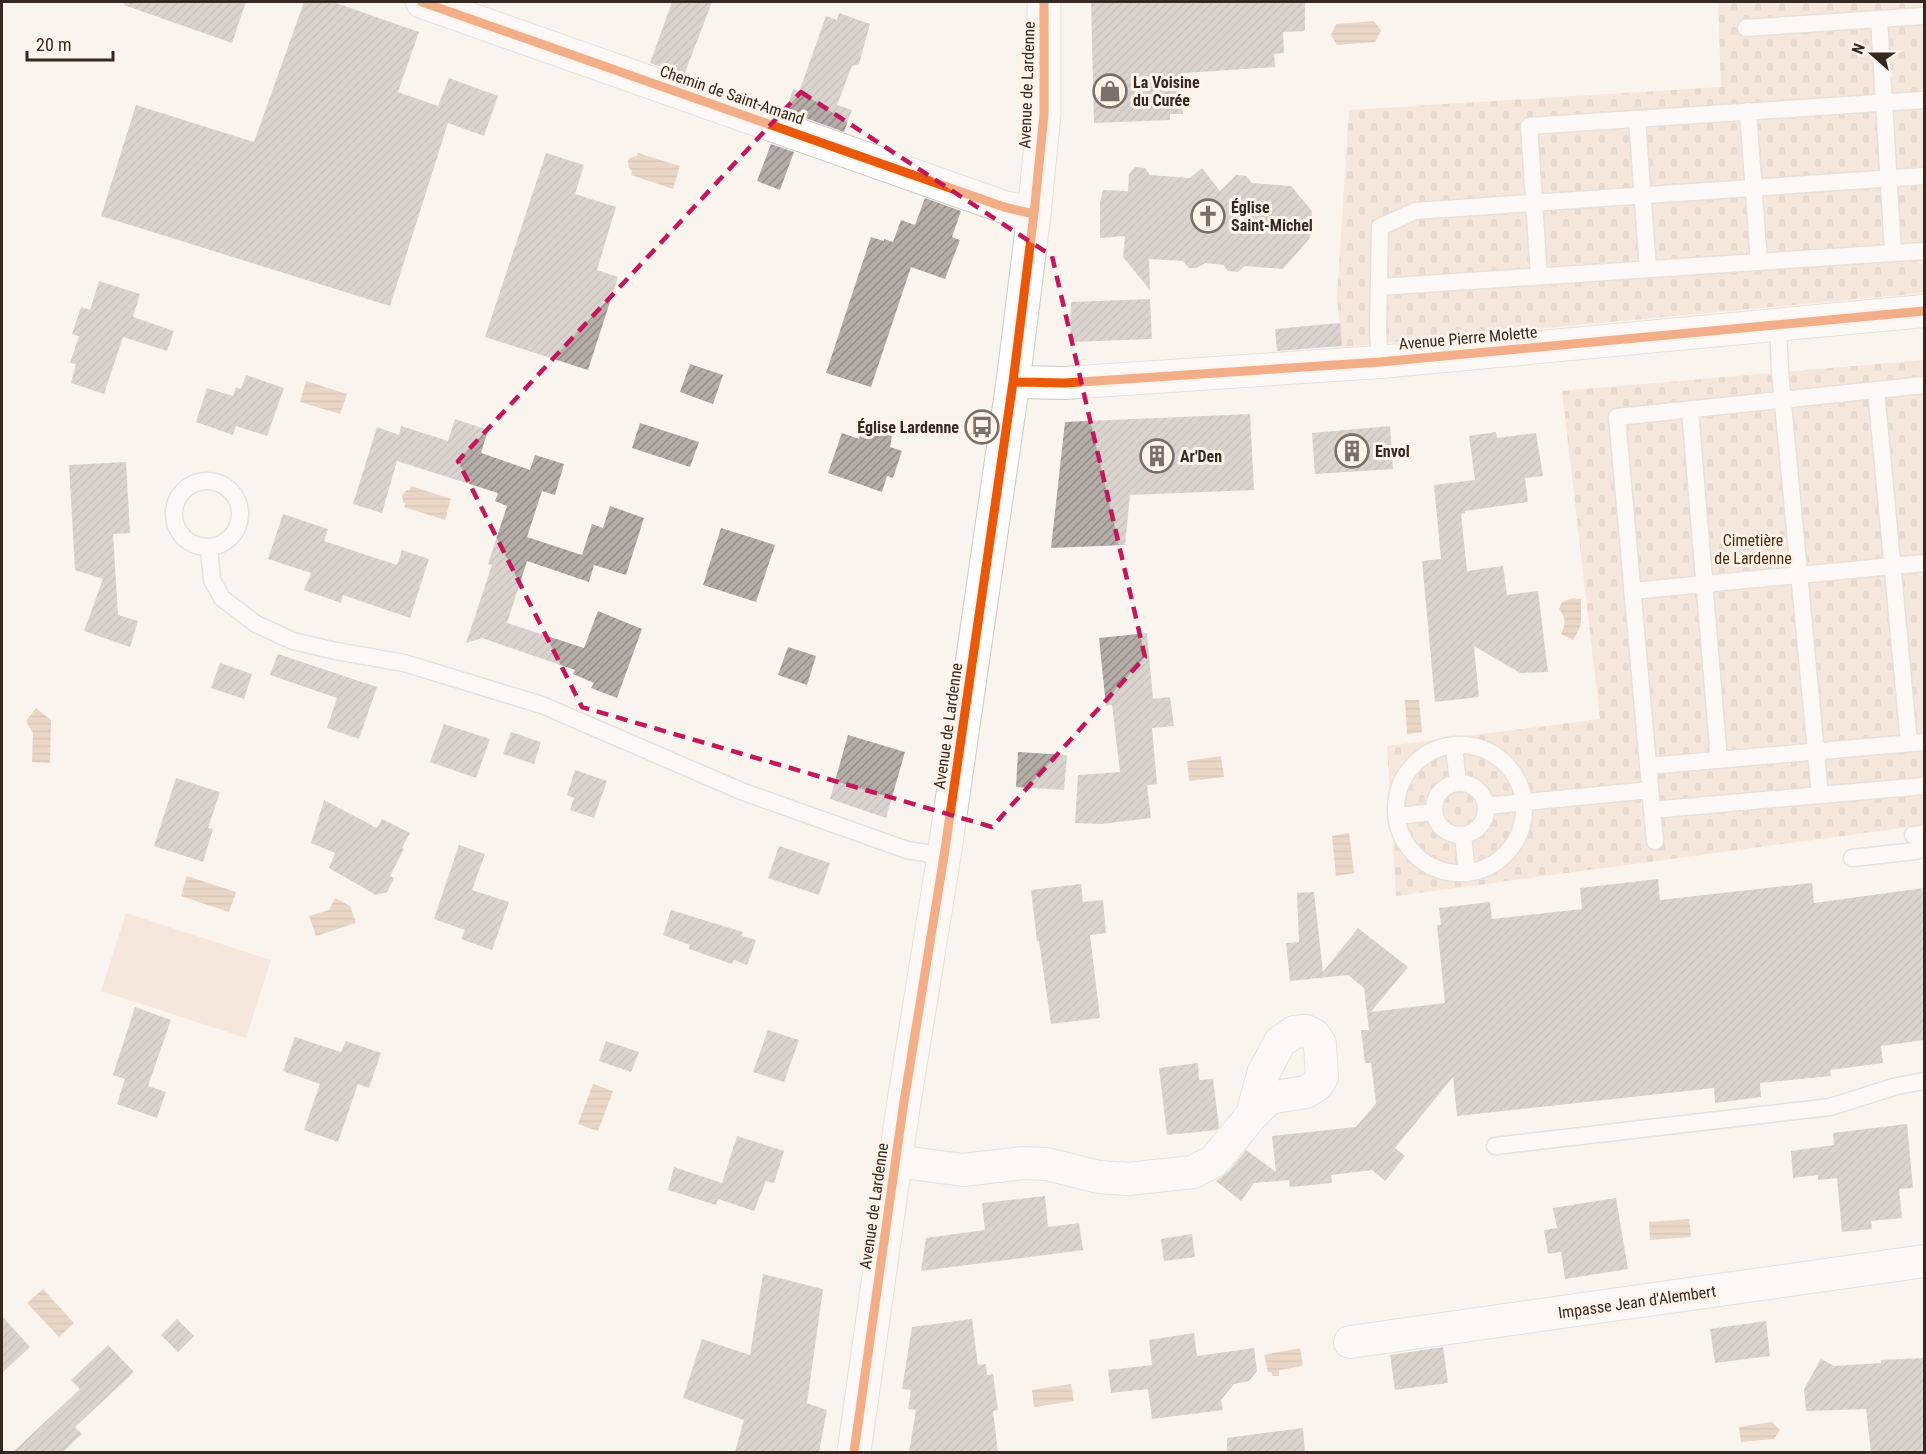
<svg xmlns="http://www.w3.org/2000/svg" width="1926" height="1454" font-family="'Roboto Condensed',sans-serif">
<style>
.cemetery{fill:url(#cemetery-stones)}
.pitch{fill:#f0d7c4}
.water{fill:url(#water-rules)}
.building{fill:url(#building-hatch)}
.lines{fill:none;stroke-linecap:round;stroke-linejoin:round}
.service-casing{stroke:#d0c9c2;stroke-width:19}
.minor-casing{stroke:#d0c9c2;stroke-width:34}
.primary-casing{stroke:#d0c9c2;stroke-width:35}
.service{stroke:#fefdfd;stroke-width:16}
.minor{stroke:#fefdfd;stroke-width:32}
.primary{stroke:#fefdfd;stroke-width:33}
.cycleway-casing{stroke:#fff3ea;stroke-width:13}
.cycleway{stroke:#e8590c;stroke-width:9}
.marked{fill:none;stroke:#c2185b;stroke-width:4.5;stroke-dasharray:12 8;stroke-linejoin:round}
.labels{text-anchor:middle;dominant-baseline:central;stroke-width:6;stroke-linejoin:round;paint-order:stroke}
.poi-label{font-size:16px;font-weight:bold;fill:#342921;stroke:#fff3ea;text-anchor:start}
.street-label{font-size:16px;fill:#342921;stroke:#fff3ea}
.park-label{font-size:16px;fill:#4f2b0a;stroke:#fff3ea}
</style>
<defs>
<pattern id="cemetery-stones" width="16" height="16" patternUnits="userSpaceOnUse" patternTransform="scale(1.5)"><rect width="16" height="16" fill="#f0d7c4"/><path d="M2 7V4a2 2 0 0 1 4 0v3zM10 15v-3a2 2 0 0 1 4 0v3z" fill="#ceb9a8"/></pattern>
<pattern id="water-rules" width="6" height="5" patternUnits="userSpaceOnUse" patternTransform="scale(1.5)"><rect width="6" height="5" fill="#d8b293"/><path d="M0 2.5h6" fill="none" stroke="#b09178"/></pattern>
<pattern id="building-hatch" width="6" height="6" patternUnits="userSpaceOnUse" patternTransform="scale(1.5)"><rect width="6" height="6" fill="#b4aca6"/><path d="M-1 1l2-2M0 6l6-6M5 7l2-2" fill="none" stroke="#938c87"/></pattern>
</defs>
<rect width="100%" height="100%" fill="#faf4ef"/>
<!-- cemetery -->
<path class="cemetery" d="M1718 2H1924V293L1342 347 1337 298 1349 110 1721 87Z
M1924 360V825L1396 896 1387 746 1600 719 1562 391Z"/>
<!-- pitch -->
<path class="pitch" d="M126 913 271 960 246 1038 101 991Z"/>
<!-- water -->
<path class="water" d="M1374 21 1381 31 1375 42 1337 45C1328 31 1331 38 1336 24Z
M638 153 680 166 673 189 631 175 632 171 629 168 628 161 630 158 637 156Z
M306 381 347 394 340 414 300 402Z
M411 486 451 499 445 520 404 507 406 503 403 502 402 495 407 490H410Z
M1573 598 1581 599C1580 619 1585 621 1573 640L1561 634C1566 624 1566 618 1559 609L1562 602Z
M1405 700H1419L1422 732 1407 734Z
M36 708 51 720 50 763 32 762 33 733 26 721Z
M1221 756 1224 777 1189 781 1187 761Z
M1349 833 1354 873 1336 876 1332 836Z
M187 876 236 892 229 912 181 896Z
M335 898 350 906 356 923 316 936 309 916 329 910Z
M593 1084 613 1091 598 1131 578 1124Z
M1689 1219 1691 1237 1650 1240 1649 1222Z
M43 1289 74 1323 59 1337 27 1303Z
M1300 1348 1303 1366 1279 1370V1376H1273L1271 1372H1268L1264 1355Z
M1071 1384 1074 1401 1034 1407 1032 1390Z
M1772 1422 1780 1430 1774 1439 1741 1442 1739 1427Z"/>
<!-- building -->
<path class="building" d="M124 2H246L232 43 124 5Z
M304 2H333L419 32 398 92 438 106 449 78 498 96 484 136 448 123 390 306 101 216 136 105 254 142Z
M672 2H712L684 75 650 63Z
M1091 2H1305V31L1283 32 1284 53 1274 54 1275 67 1184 73 1183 114H1170V120L1094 123Z
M839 13 870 24 859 64 852 66 837 105 852 110 844 132 786 111 793 89 799 92 826 16 837 20Z
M771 144 794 152 780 190 757 181Z
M546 153 584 165 575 194 616 207 597 270 618 277 588 370 485 337Z
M1135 167 1145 168 1150 175 1190 178 1202 168 1220 191 1236 175 1246 176 1252 183 1291 186 1312 211 1310 238 1283 269 1245 266 1238 272 1228 271 1223 265 1205 263 1197 268H1189L1183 261 1149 259 1150 290 1123 257 1125 236 1100 238V202L1103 190 1128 191 1129 174Z
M925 198 961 211 952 237 960 240 945 279 911 267 871 387 826 373 871 237 884 241V239L893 242 901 220 915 225Z
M99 281 140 294 133 317 174 331 167 351 123 337 104 394 71 383 76 364 70 363 79 336 72 334 81 307 90 310Z
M1150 299 1152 339 1070 342 1071 302Z
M1340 323 1342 346 1277 351 1275 329Z
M690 364 723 375 713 404 680 392Z
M246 375 284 388 267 436 236 426 233 435 196 422 207 388 233 396 236 387 241 389Z
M1250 414 1254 490 1130 495 1125 545 1051 548 1065 422Z
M455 419 488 430 481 453 530 470 535 455 564 464 555 495 542 491 527 537 582 555 592 524 603 528 610 506 644 518 626 575 594 565 589 582 527 561 507 623 584 648 598 611 642 629 617 698 591 688 594 683 573 674 575 670 482 638 466 643 492 565 488 564 507 506 495 501 498 493 397 461 382 513 353 504 377 427 399 435 401 426 448 441Z
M640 423 699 442 690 467 632 448Z
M873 423 893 430 890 447 902 451 893 478 887 476 882 492 828 473 842 433 859 439 860 436 867 439Z
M1390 426 1393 469 1315 474 1312 433Z
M1496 432 1497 438 1536 433 1543 476 1525 478 1528 502 1465 511V513L1461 514 1467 571 1503 566 1507 595 1538 591 1548 672 1520 673 1474 646 1479 697 1435 702 1422 561 1441 559 1434 485 1475 480 1469 436Z
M126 462 130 533 113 534 118 615 138 621 130 647 84 631 103 579 75 570 69 465Z
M283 514 328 529 324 541 397 565 402 550 429 559 410 618 343 595 341 603 304 590 311 573 268 559Z
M721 528 775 545 756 602 703 585Z
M1147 633 1153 699 1170 697 1174 726 1152 728 1157 784 1147 785 1151 818 1101 824 1075 823 1078 775 1120 772 1112 705 1106 706 1099 638Z
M788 647 816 656 807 685 778 675Z
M278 654 377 687 359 739 327 728 337 698 270 675Z
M220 663 252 674 244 699 211 688Z
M444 724 490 739 476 778 430 762Z
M511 732 541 742 534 764 503 754Z
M848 735 905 752 886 818 830 799Z
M1018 752 1067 755 1064 790 1016 787Z
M575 770 607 781 594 818 570 810 574 798 567 795Z
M176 778 220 792 208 828 213 829 203 862 154 846Z
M324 800 377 828 382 819 410 833 402 848 404 849 390 876 394 878 387 892 376 895 329 868 335 853 311 843Z
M459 845 485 854 472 890 509 902 492 950 461 939 465 930 434 919Z
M779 846 830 863 819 895 768 878Z
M1658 879 1660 900 1812 883 1814 903 1924 888V1040L1881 1046 1883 1063 1830 1070 1831 1076 1760 1083 1761 1097 1715 1103 1714 1088 1457 1116 1453 1077 1395 1148 1405 1156 1385 1181 1372 1170 1331 1175 1332 1183 1290 1187 1289 1180 1254 1183 1241 1201 1216 1181 1228 1172 1246 1150 1276 1172 1272 1136 1356 1127 1376 1103 1371 1063H1365L1363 1046 1361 1030H1369L1364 988 1348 975 1290 981 1286 943 1299 942 1297 893 1314 892 1323 972 1358 928 1408 967 1371 1012 1445 1003 1437 925H1441L1439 908 1490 902 1492 919 1582 909 1580 888Z
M1081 884 1083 902 1103 900 1106 933 1090 935 1100 1018 1051 1024 1039 941H1037L1031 890Z
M671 910 743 932 741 936 756 940 747 965 734 960 732 964 689 949 690 945 663 935Z
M135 1007 171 1020 148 1086 166 1092 157 1118 117 1104 125 1079 113 1075Z
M768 1030 799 1040 784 1082 753 1072Z
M295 1037 341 1052 346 1041 381 1053 369 1088 358 1084 338 1142 304 1130 320 1084 283 1071Z
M606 1041 639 1052 631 1072 599 1061Z
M1198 1063 1199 1080 1213 1079 1219 1127 1217 1130 1167 1135 1159 1068Z
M1907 1124 1913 1188 1899 1189 1902 1218 1871 1221 1872 1229 1842 1232 1837 1178 1818 1180V1175L1793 1178 1791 1151 1834 1145 1833 1133Z
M737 1136 784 1151 774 1183 766 1181 754 1211 718 1199 716 1205 668 1190 674 1167 722 1183Z
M1045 1196 1048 1227 1079 1223 1083 1250 921 1271 926 1238 985 1230 982 1203Z
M1616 1198 1628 1269 1565 1279 1561 1252 1548 1254 1544 1230 1557 1228 1553 1208Z
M1192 1234 1195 1257 1164 1261 1161 1239Z
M763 1274 823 1289 807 1403 827 1410 819 1452H735L744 1420 683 1398 702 1339 750 1355Z
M2 1316 30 1347 2 1373Z
M177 1319 194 1336 178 1352 161 1335Z
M972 1319 978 1365 986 1364 987 1375 993 1374 998 1410 993 1411 998 1452H909L916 1410 908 1409 911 1390 902 1389 912 1327Z
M1766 1321 1770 1356 1715 1363 1710 1329Z
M1194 1333 1197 1356 1254 1348 1257 1371 1249 1381 1234 1384 1221 1400 1223 1410 1152 1419 1148 1389 1111 1393 1108 1370 1152 1365 1149 1340Z
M108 1345 134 1372 75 1427 82 1434 63 1452H13L80 1389 71 1380Z
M1443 1347 1448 1383 1395 1390 1390 1355Z
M1924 1358V1452H1871L1866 1409 1806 1411 1804 1389 1821 1359 1834 1366 1881 1363V1360Z
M1303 1428 1305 1452H1227V1438Z"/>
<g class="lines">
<defs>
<path id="service" d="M1746 28 1924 16
M1748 111 1759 262
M1637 119 1648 269
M1893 253 1924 251
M1539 276 1529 126 1924 100
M1379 287 1893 253 1879 19
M1778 325 1780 372 1820 795 1924 786
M1380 362 1378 332 1380 227 1415 211 1924 176
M1876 390 1909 743
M1690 410 1719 760
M174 514a33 33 0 1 1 66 0a33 33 0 1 1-66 0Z
M209 548 212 580 222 598 256 624 293 641 336 651 404 663 542 705 741 791 907 850 944 856
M1632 591 1924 563
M1396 809a64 64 0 1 1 128 0a64 64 0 1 1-128 0Z
M1454 746 1458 783
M1648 766 1924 742
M1434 809a26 26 0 1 1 52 0a26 26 0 1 1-52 0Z
M1486 806 1650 790
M1652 810 1617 417 1924 385
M1397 816 1435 812
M1463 835 1467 873
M1913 835 1924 834
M1655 841 1652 810 1820 795
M1852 858 1916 851 1924 847
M1495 1146 1830 1107 1897 1086 1924 1081"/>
<path id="minor" d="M422 2 1004 207 1034 214
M1013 382 1065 383 1380 362 1924 311
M896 1161 963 1170 1023 1163 1047 1164 1099 1177 1128 1179 1193 1172 1214 1161 1252 1115 1269 1098 1306 1092 1317 1085 1322 1077 1320 1044 1314 1035 1306 1031 1294 1032 1280 1042 1263 1074 1252 1115
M1350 1342 1924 1261"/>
<path id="primary" d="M854 1452 903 1108 944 856 1013 382 1034 214 1044 114V2"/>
</defs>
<!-- service casing -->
<use href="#service" class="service-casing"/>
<!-- minor casing -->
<use href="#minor" class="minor-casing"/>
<!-- primary casing -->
<use href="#primary" class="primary-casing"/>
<!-- service -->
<use href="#service" class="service"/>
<!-- minor -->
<use href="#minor" class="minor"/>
<!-- primary -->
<use href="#primary" class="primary"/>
<defs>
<path id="cycleway" d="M422 2 1004 207 1034 214
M1013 382 1065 383 1380 362 1924 311
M854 1452 903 1108 944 856 1013 382 1034 214 1044 114V2"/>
</defs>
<!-- cycleway casing -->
<use href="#cycleway" class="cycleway-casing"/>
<!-- cycleway -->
<use href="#cycleway" class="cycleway"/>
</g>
<!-- marked area -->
<path d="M0 0H1926V1454H0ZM801 92 1052 256 1145 657 992 827 582 707 458 461Z" fill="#faf4ef" fill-opacity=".55" fill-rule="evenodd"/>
<path class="marked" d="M801 92 1052 256 1145 657 992 827 582 707 458 461Z"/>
<!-- icons -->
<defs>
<symbol id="shop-ring" viewBox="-11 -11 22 22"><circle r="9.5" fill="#fff3ea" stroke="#797069" stroke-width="1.5"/><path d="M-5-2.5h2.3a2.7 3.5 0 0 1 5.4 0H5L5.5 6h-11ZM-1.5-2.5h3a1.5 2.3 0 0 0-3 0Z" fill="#797069"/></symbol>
<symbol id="church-ring" viewBox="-11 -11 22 22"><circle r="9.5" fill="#fff3ea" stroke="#797069" stroke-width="1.5"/><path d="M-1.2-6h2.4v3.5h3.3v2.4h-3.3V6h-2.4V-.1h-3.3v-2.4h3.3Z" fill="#797069"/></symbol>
<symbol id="bus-ring" viewBox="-11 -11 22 22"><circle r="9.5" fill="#fff3ea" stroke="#797069" stroke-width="1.5"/><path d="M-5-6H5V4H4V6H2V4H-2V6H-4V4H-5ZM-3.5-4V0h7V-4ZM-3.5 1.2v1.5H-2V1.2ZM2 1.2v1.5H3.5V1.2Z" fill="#797069"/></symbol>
<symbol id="building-ring" viewBox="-11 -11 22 22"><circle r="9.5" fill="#fff3ea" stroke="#797069" stroke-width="1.5"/><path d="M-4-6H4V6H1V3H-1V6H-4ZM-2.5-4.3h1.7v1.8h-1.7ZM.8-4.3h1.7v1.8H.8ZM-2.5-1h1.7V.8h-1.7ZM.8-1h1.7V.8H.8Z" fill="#797069"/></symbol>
</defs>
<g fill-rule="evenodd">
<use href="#shop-ring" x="1091" y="72" width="38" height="38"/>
<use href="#church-ring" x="1189" y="197" width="38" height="38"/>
<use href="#bus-ring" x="963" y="408" width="38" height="38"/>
<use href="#building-ring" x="1333" y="432" width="38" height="38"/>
<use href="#building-ring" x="1138" y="437" width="38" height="38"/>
</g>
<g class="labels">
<!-- poi labels -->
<g class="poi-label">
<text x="1133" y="82">La Voisine<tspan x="1133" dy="18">du Curée</tspan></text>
<text x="1231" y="207">Église<tspan x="1231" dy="18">Saint-Michel</tspan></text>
<text x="959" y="427" text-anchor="end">Église Lardenne</text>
<text x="1375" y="451">Envol</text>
<text x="1180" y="456">Ar'Den</text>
</g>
<!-- street labels -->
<g class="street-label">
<text transform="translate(1027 85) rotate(-88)">Avenue de Lardenne</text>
<text transform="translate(732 95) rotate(19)">Chemin de Saint-Amand</text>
<text transform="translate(1468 338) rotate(-5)">Avenue Pierre Molette</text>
<text transform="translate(948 726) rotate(-82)">Avenue de Lardenne</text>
<text transform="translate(874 1206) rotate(-82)">Avenue de Lardenne</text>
<text transform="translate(1637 1302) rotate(-8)">Impasse Jean d'Alembert</text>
</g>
<!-- park labels -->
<g class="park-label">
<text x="1753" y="540">Cimetière<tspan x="1753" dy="18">de Lardenne</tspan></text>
</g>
</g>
<!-- border -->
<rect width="1926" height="1454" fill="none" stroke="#342921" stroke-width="6"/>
<!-- north arrow -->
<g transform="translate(1872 54) rotate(291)" stroke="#fff3ea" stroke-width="4.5" paint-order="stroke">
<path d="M0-4.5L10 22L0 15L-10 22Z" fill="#342921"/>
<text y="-9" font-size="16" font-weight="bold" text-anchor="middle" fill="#342921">N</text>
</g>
<!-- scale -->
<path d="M27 51v9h86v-9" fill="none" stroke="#342921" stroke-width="3"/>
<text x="36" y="51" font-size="18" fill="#342921" stroke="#fff3ea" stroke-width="4.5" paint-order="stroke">20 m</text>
</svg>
